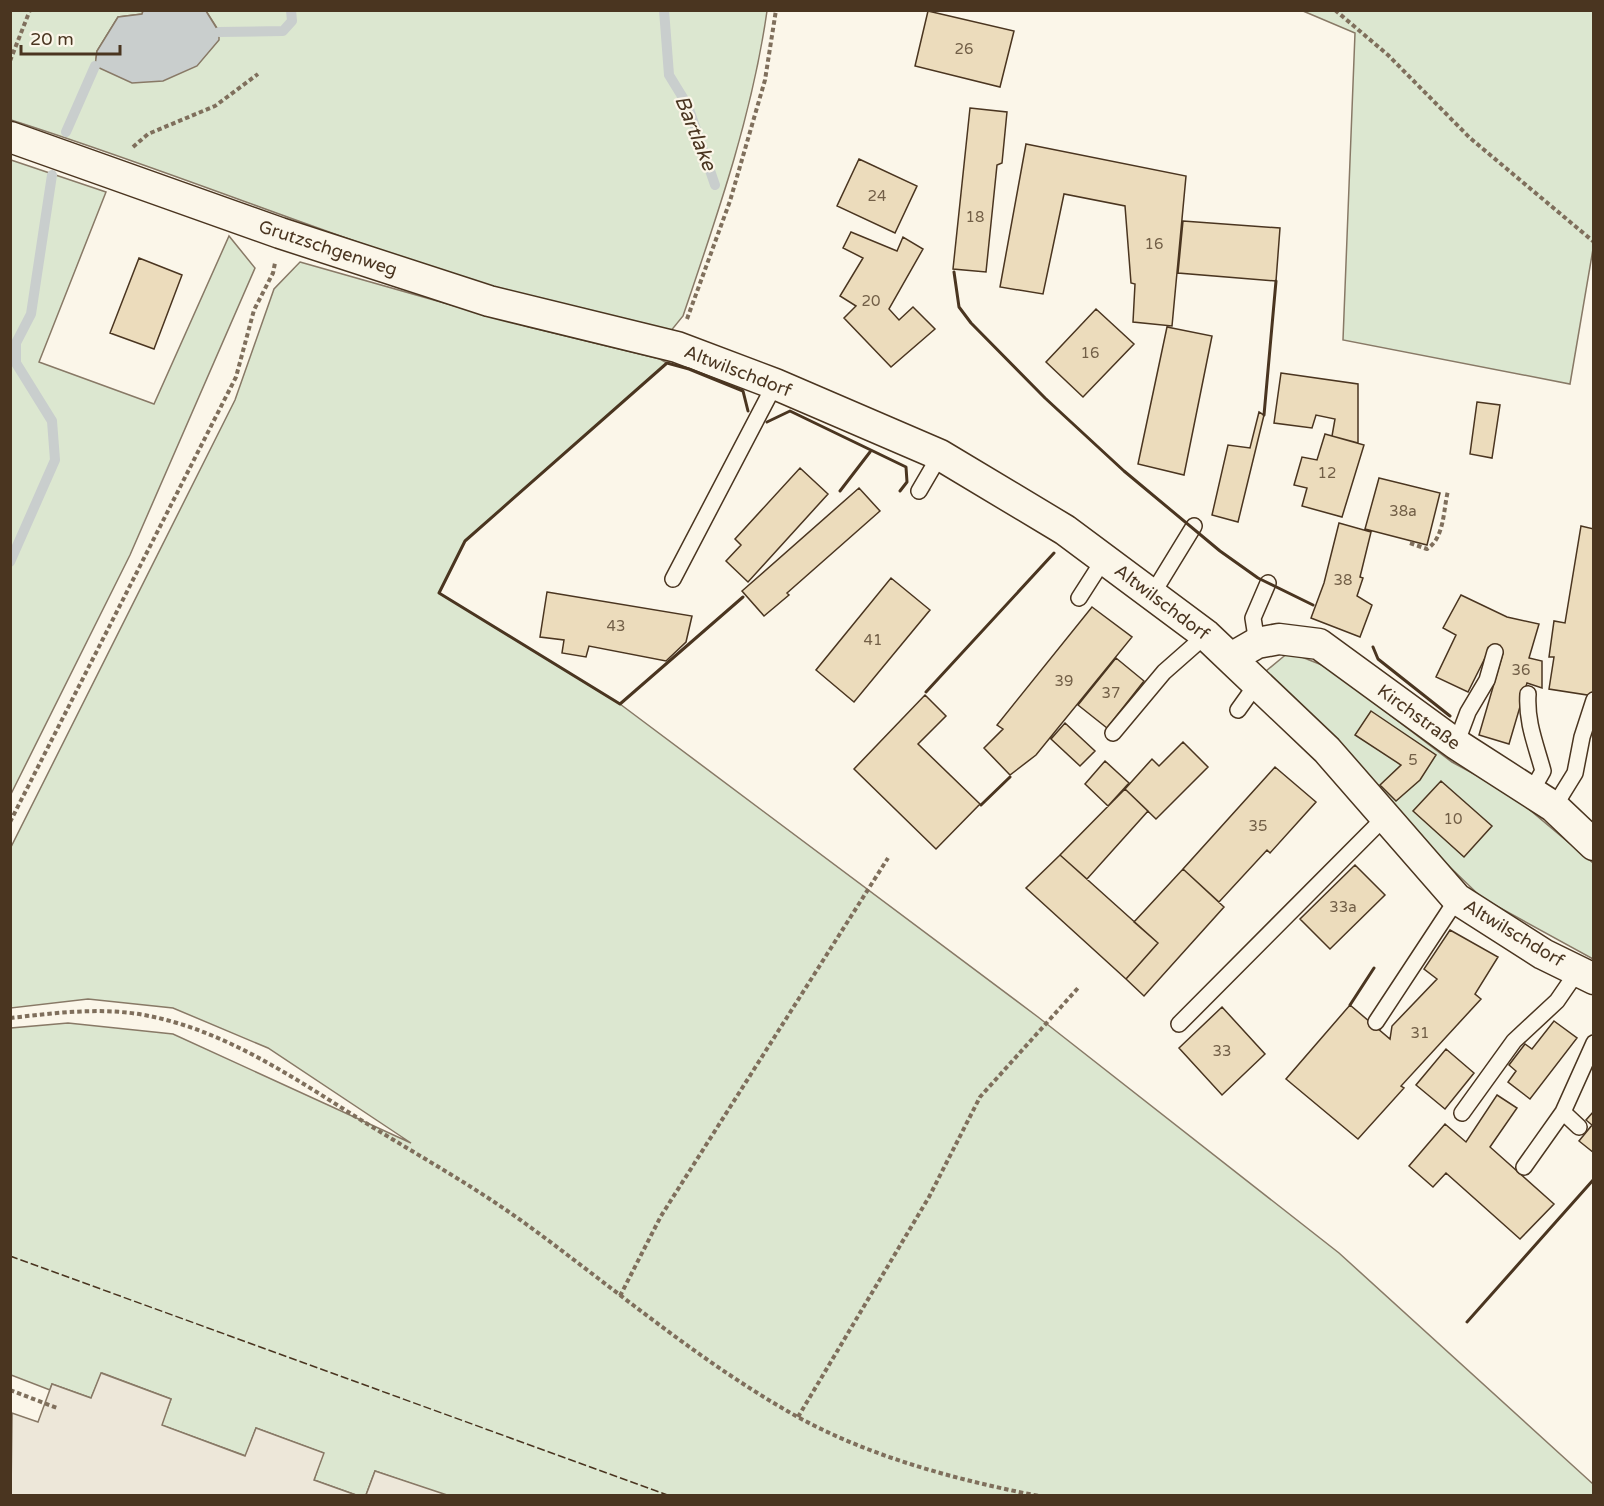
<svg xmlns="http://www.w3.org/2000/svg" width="1604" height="1506" font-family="'Varela Round',sans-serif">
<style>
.green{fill:#dce7d0;stroke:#887966;stroke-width:1.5}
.parking{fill:#ede7d9;stroke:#887966;stroke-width:1.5}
.water{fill:#c9cecd;stroke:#887966;stroke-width:1.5}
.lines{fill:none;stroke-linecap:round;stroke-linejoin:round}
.stream{stroke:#c9cecd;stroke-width:10}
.building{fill:#ecdcbc;stroke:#4a3520;stroke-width:1.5}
.lane-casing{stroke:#4a3520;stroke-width:18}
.street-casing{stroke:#4a3520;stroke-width:33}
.path{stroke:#7f6f5c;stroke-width:4;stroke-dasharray:4.5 3;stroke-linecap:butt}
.lane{stroke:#fbf6e9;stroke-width:15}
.street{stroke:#fbf6e9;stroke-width:30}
.fence{stroke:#4a3520;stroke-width:1.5;stroke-dasharray:8 3;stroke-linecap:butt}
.wall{stroke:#4a3520;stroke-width:3}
.labels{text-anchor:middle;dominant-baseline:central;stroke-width:4.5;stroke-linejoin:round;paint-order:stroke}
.number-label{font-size:15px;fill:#725f47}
.street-label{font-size:18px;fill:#4a3520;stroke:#fbf6e9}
.water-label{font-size:20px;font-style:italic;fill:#4a3520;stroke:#fbf6e9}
</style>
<rect width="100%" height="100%" fill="#fbf6e9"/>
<!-- green -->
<path class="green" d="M11 11H143L142 14 118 17 97 51 95 66 219 31 206 11H767C752 116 717 216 683 316L670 332C610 317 548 306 490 287 328 236 172 171 11 120Z
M1303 11H1593V249L1570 384 1343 340 1355 33Z
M11 160 106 192 39 362 154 404 229 236 255 268 130 555 11 794Z
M300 262 529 327 660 359 667 363 465 541 439 593 620 704 1038 1017 1339 1253 1593 1484V1495L447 1496 375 1471 366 1495H356L314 1480 323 1453 256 1428 246 1456 161 1425 171 1399 102 1373 91 1398 52 1384 50 1390 11 1375V1028L68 1023 173 1034 411 1143 268 1048 173 1008 88 999 11 1008 10 849 235 400 274 289Z
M1289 652 1327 667 1452 762 1511 794 1593 863V959L1482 898 1428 846 1338 744 1266 671Z"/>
<!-- parking -->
<path class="parking" d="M101 1373 171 1399 162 1425 245 1456 256 1428 324 1453 314 1480 356 1495H11L12 1413 38 1422 52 1384 91 1398Z
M375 1471 447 1495H366Z"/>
<!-- water -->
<path class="water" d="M143 11H206L219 32V40L197 66 163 81 132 83 95 66 97 51 118 17 142 14Z"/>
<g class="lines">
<!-- stream -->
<path class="stream" d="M664 10 669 75 688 106 715 185
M219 32 283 31 292 21 291 10
M66 132 95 66
M10 562 55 460 52 421 16 363V343L31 314 52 175"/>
</g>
<!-- building -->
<path class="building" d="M928 11 1014 31 1000 87 915 66Z
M970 108 1007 112 1002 163 997 165 986 272 953 269Z
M1026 144 1186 176 1172 326 1133 322 1135 284 1131 283 1125 206 1064 194 1043 294 1000 287Z
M859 159 917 186 895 233 837 206Z
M1183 221 1280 228 1276 281 1178 273Z
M851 232 897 251 903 237 923 249 889 309 899 320 913 307 935 329 891 367 844 318 856 306 840 296 863 258 843 248Z
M139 258 182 275 154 349 110 333Z
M1096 309 1134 344 1083 397 1046 362Z
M1167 327 1212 336 1184 475 1138 464Z
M1281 373 1358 384V443L1332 436 1335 419 1316 415 1312 428 1274 423Z
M1477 402 1500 405 1492 458 1470 454Z
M1259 412 1264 415 1238 522 1212 515 1228 445 1250 448Z
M1325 434 1364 445 1342 517 1302 506 1307 488 1294 485 1302 457 1317 460Z
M800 468 828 494 748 582 726 561 741 545 735 539Z
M1379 478 1440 493 1427 545 1365 529Z
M859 488 880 511 787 593 789 595 764 616 742 591Z
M1339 523 1371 532 1360 577 1363 578 1357 596 1372 605 1360 637 1311 618 1324 583Z
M1581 526 1594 529V696L1549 689 1554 657H1549L1554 621 1565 623Z
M891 578 930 610 854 702 816 670Z
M547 592 692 616 686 642 666 661 589 646 586 657 562 653 564 640 540 637Z
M1461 595 1507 617 1539 624 1529 658 1542 661V688L1527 683 1509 744 1479 735 1503 653 1490 648 1468 692 1436 677 1456 635 1443 628Z
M1092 607 1132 637 1036 755 1010 775 984 748 1003 729 997 725Z
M1116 658 1144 681 1107 728 1078 705Z
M925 695 946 716 918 744 980 804 936 849 854 769Z
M1371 711 1436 755 1420 780 1396 801 1380 785 1401 765 1355 735Z
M1065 723 1095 751 1080 766 1051 739Z
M1183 742 1208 767 1156 819 1125 789 1152 759 1159 766Z
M1105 761 1129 783 1108 806 1085 784Z
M1275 767 1316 802 1270 853 1267 850 1219 902 1183 869Z
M1441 781 1492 826 1464 857 1413 811Z
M1125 789 1148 811 1087 879 1060 855Z
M1060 855 1158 943 1126 979 1026 888Z
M1355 865 1385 895 1330 949 1300 919Z
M1183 869 1224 907 1144 996 1126 979 1158 943 1134 922Z
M1450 930 1498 957 1475 994 1481 999 1401 1086 1404 1088 1358 1139 1286 1079 1350 1005 1390 1039 1392 1026 1437 979 1424 969Z
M1222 1007 1265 1054 1222 1095 1179 1048Z
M1554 1021 1577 1038 1530 1099 1508 1082 1516 1071 1509 1065 1525 1044 1532 1049Z
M1446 1049 1474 1073 1445 1109 1416 1085Z
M1497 1095 1517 1108 1490 1147 1554 1204 1520 1239 1446 1173 1433 1187 1409 1166 1445 1124 1466 1142Z
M1594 1111V1153L1579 1141 1592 1125 1586 1120Z"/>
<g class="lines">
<defs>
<path id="lane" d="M919 491 940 455
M673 579 775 384
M1153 593 1194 526
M1079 598 1104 559
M1257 643 1253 618 1268 583
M1528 694C1526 722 1536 745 1543 771L1531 792
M1238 710 1258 682
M1113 733 1164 672 1206 635
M1456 744 1468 712 1487 680 1495 652
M1554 807 1575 773 1582 737 1594 700
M1376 1022 1457 899
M1179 1024 1386 816
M1563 1112 1579 1127
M1462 1113 1514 1041 1557 1001 1577 972
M1524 1167 1563 1112 1594 1043"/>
<path id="street" d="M10 137 280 233 489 301 677 347 775 384 940 455 1065 530 1206 635 1327 750 1457 899 1543 954 1594 979
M1231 658 1257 643 1279 639 1319 644 1456 744 1554 807 1594 845"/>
</defs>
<!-- lane casing -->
<use href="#lane" class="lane-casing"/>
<!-- street casing -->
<use href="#street" class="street-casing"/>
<!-- path -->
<path class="path" d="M1335 10 1388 55 1470 138 1594 242
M10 61 30 10
M133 147 148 134 215 106 258 74
M687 319 730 201 765 80 776 10
M1410 543 1427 549C1445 537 1443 510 1448 491
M10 822 236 377 254 310 273 273 275 263
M10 1018C55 1013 100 1007 144 1015 221 1029 288 1074 353 1115 410 1151 471 1184 526 1224 615 1289 700 1362 796 1416 870 1457 957 1480 1039 1496
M620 1296 661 1216 888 858
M10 1390 57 1408
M798 1417 929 1197 980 1097 1078 988"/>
<!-- lane -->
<use href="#lane" class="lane"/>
<!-- street -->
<use href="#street" class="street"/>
<!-- fence -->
<path class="fence" d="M10 1256 670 1496"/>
<!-- wall -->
<path class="wall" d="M954 272 959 307 971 323 1045 398 1124 471 1220 551 1258 578 1313 605
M1264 415 1276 281
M767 422 790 411 906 467 907 482 900 491
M840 491 870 452
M743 597 620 704 439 593 465 541 667 363 689 369 743 391 748 411
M1373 647 1378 659 1450 716
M926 692 1054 553
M981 805 1010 777
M1350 1005 1374 968
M1467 1322 1594 1179"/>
</g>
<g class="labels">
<!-- number labels -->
<g class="number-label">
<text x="964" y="49">26</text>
<text x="877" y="196">24</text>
<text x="975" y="217">18</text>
<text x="1154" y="244">16</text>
<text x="871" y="301">20</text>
<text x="1090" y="353">16</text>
<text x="1327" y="473">12</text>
<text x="1403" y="511">38a</text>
<text x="1343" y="580">38</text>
<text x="616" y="626">43</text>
<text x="873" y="640">41</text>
<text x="1521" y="670">36</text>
<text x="1064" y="681">39</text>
<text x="1111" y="693">37</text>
<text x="1413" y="760">5</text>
<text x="1453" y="819">10</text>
<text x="1258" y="826">35</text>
<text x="1343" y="907">33a</text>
<text x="1420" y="1033">31</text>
<text x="1222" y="1051">33</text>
</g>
<!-- street labels -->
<g class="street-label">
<text transform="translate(328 248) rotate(18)">Grutzschgenweg</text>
<text transform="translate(738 371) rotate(21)">Altwilschdorf</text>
<text transform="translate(1162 602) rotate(37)">Altwilschdorf</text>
<text transform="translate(1419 717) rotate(36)">Kirchstraße</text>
<text transform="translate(1514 933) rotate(31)">Altwilschdorf</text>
</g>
<!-- water labels -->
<g class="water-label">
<text transform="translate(695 133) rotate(68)">Bartlake</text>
</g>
</g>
<!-- border -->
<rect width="1604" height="1506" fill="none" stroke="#4a3520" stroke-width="24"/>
<!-- scale -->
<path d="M21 45v9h99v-9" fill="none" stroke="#4a3520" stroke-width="3"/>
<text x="30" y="45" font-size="18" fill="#4a3520" stroke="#fbf6e9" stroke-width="4.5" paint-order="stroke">20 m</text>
</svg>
